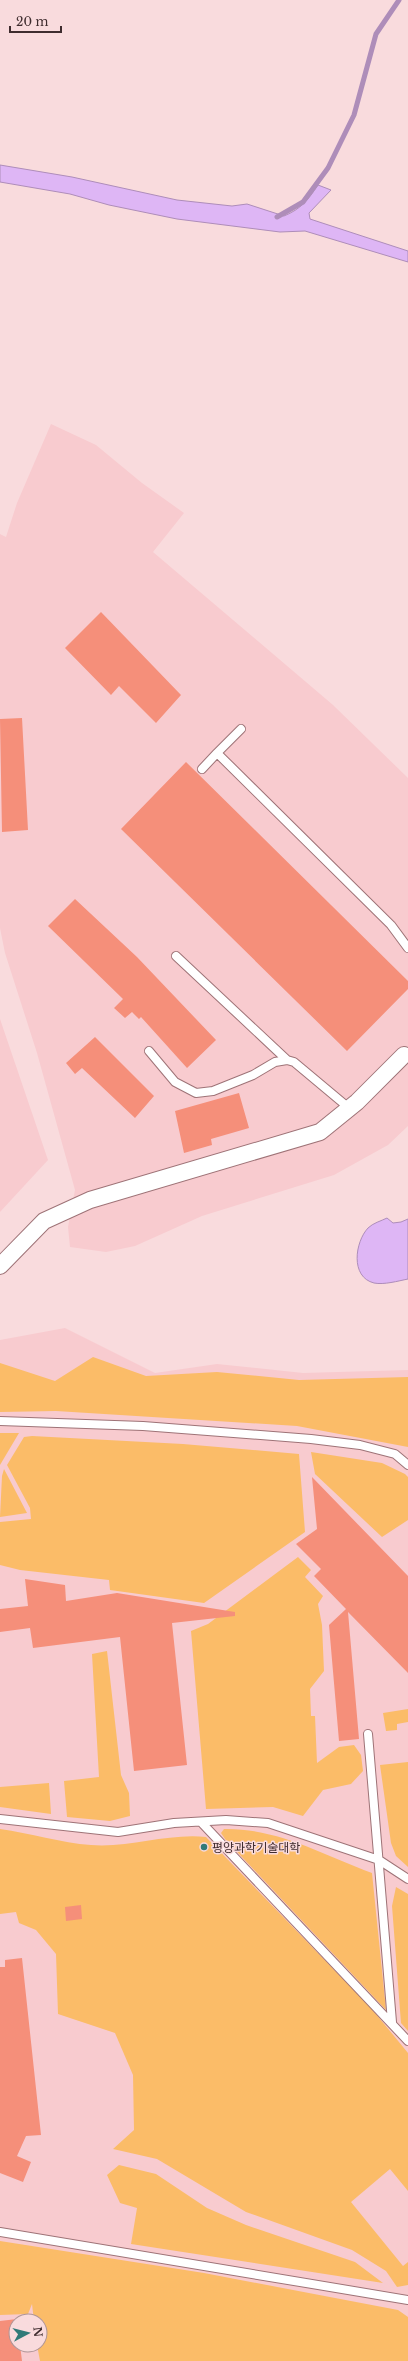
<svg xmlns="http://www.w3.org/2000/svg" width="408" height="2361" font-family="'Libre Baskerville','Noto Sans KR',serif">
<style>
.built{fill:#f8cbcf;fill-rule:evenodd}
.green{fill:#fbbc68}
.water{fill:#deb6f5;stroke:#ae8db9}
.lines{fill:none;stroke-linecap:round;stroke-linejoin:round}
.stream{stroke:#ae8db9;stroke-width:5}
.building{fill:#f58f7a}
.lane-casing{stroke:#9e7377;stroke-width:10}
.street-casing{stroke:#9e7377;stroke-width:18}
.lane{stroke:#fff;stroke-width:8}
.street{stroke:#fff;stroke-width:16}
.poi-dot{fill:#317a78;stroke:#f9dbdd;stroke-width:1.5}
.labels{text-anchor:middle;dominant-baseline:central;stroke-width:3;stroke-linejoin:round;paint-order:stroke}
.poi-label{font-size:12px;fill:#3f2c2e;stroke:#f9dbdd;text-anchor:start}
</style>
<rect width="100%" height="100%" fill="#f9dbdd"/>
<!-- built -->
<path class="built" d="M51 424 96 445 142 483 184 513 153 552 333 705 408 778V1126L388 1145 334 1175 202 1216 135 1246 106 1252 70 1247 68 1227 75 1190 37 1053 5 953 0 928V534L6 537 17 503Z
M0 1019 48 1160 0 1212Z
M65 1328 155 1373 217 1364 303 1373 408 1370V2361H0V1340ZM16 2321H40V2345H16Z"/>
<!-- green -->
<path class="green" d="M93 1357 146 1376 217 1372 299 1380 408 1377V1447L297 1426 56 1411 0 1412V1363L55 1381Z
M0 1433H19L0 1465Z
M32 1436 183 1444 299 1454 305 1532 204 1603 110 1590 109 1580 20 1570 0 1565V1522L31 1519 30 1508 7 1465 24 1437Z
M311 1452 382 1463 405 1474 408 1477V1520L382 1537 315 1474Z
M4 1469 27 1513 0 1517 2 1476Z
M298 1557 311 1570 305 1577 323 1596 318 1604 322 1625 324 1671 310 1689 311 1716H315L317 1763 339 1747 354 1745 361 1755 363 1771 351 1784 323 1790 303 1816 273 1807 206 1809 191 1631 208 1624Z
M107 1651 121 1775 129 1793 130 1816 110 1821 67 1817 64 1781 99 1777 92 1654Z
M408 1709V1722L397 1724V1730L386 1731 383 1713Z
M408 1762V1867L396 1856 391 1843 380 1765Z
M49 1783 51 1814 0 1807V1787Z
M0 1829C30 1833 61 1843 91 1845 130 1848 168 1833 206 1837L371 2008 408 2053V2191L390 2169 351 2202 403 2266 408 2262V2285L397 2287 386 2271 352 2250 246 2212 157 2159 113 2149 134 2130 133 2075 115 2033 58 2014 56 1954 36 1930 19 1923 16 1912 0 1914Z
M224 1829C278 1828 323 1855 372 1873L386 2010 225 1839 221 1833Z
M396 1887 408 1894V2031L401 2023 392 1906Z
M119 2165 156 2174 207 2208 246 2225 355 2262 383 2283 131 2244 137 2208 120 2203 107 2175Z
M0 2241 204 2273 398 2310 408 2317V2361H40L37 2345H40V2321H34L32 2304 28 2314 0 2315Z"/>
<!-- water -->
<path class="water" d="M0 165 72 177 177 200 232 206 247 204 284 216C301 209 308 200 318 185L331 190 309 213 310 219 408 251V262L305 231 280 232 177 219 109 205 70 194 0 182Z
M387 1218 393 1223 401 1222 408 1219V1279C398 1281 384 1285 374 1283 350 1277 355 1242 368 1228 373 1223 381 1221 387 1218Z"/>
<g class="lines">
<!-- stream -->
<path class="stream" d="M277 217 303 202 328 168 354 115 376 34 399 0"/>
</g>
<!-- building -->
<path class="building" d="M101 612 181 695 156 723 119 686 111 695 65 648Z
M22 718 28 830 2 832 0 719Z
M186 762 408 981V989L347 1051 121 829Z
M75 899 137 957 216 1040 187 1068 141 1017 139 1019 132 1012 125 1018 114 1008 123 999 48 926Z
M95 1037 154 1096 135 1118 82 1068 75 1074 66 1063Z
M239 1093 249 1128 211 1139 212 1145 184 1153 175 1111Z
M312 1477 408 1576V1673L348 1612 359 1739 339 1741 329 1625 346 1609 314 1576 321 1569 296 1544 317 1529Z
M25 1579 65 1585 66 1601 117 1593 235 1612V1616L172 1623 187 1765 134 1771 120 1637 33 1648 30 1628 0 1632V1609L28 1606Z
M81 1905 82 1919 66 1921 65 1907Z
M22 1958 41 2135 26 2136 17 2156 31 2162 23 2182 0 2173V1967H5V1960Z
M17 2319 16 2345H20L22 2361H0V2321Z"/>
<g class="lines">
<defs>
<path id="lane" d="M241 729 217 753 391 925 408 948
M202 769 217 753
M176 956 287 1060
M149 1051 175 1082 196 1093 213 1091 253 1075 275 1062 287 1060 294 1062 349 1108
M0 1421 143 1426 311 1439 360 1445 395 1454 408 1465
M368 1734 392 2022
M0 1819 118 1832 174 1823 226 1820 268 1823 379 1860 408 1879
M201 1822 408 2041
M0 2232 408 2300"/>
<path id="street" d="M0 1266 44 1221 90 1200 320 1132 357 1102 404 1055"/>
</defs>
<!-- lane casing -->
<use href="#lane" class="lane-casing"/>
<!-- street casing -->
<use href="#street" class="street-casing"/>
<!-- lane -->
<use href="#lane" class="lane"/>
<!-- street -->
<use href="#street" class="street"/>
</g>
<!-- markers -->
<circle class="poi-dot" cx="204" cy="1847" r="4"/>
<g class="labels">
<!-- poi labels -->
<g class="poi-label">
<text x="212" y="1847">평양과학기술대학</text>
</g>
</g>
<!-- north arrow -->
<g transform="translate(28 2333) rotate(83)"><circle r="19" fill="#f9dbdd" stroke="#af9597"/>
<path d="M0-3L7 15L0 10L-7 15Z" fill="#317a78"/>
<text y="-6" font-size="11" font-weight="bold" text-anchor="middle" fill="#3f2c2e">N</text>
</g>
<!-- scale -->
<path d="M10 26v6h51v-6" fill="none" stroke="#3f2c2e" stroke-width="2"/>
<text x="16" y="26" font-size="12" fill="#3f2c2e" stroke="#f9dbdd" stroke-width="3" paint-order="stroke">20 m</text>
</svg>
